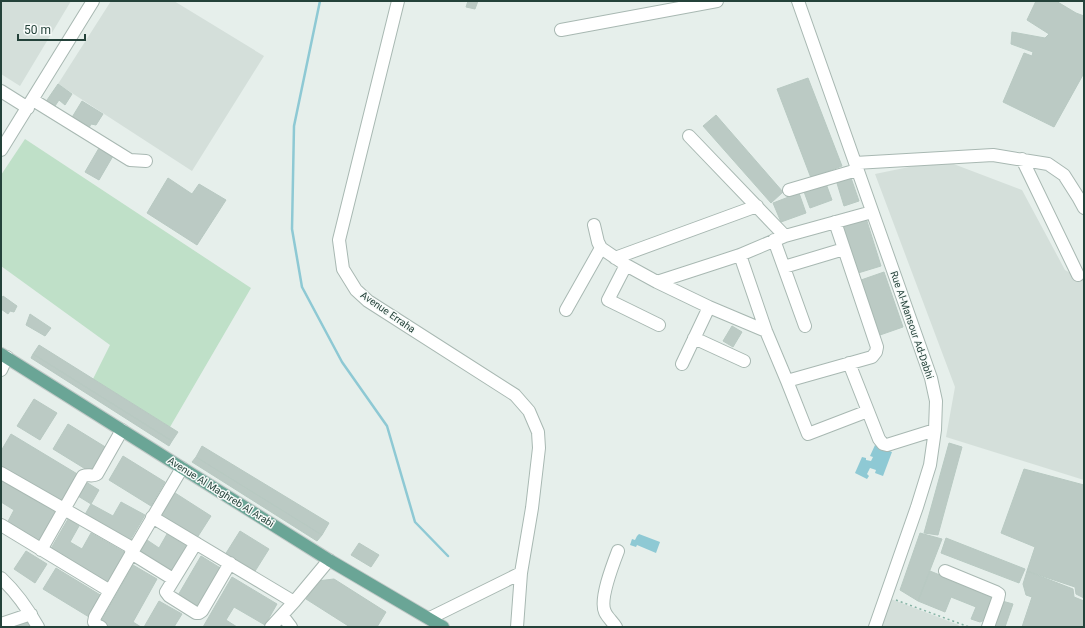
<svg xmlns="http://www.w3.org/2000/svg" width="1085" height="628" font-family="Roboto,sans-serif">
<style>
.built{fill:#d4dfda}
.green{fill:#bfe0c8}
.water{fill:#8ec9d4}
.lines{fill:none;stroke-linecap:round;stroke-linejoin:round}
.stream{stroke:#8ec9d4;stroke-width:2.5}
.building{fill:#bbcac4;stroke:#b8c9c2}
.minor-casing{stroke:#a8b8b2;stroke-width:14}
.major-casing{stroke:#c2cac8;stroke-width:14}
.path{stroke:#86b3a5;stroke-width:1.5;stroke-dasharray:2 3;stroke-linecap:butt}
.minor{stroke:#fff;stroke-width:12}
.major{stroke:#6aa596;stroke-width:12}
.labels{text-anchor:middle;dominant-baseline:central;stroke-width:3;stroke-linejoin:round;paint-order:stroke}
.street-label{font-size:10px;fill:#24423a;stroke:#f7fbf9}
</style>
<rect width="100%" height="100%" fill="#e6efeb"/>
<!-- built -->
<path class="built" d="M1 1H71L20 86 1 74Z
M111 1H174L264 56 192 171 58 84Z
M943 160 1022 190 1065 270 1079 278H1084V480L946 437 955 387 875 174Z
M891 599 959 625 958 627H880Z"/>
<!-- green -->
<path class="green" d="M25 139 251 288 170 427 93 379 110 345 1 266V175Z"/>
<!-- water -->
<path class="water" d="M875 445 892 452 883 476 875 473 876 470 870 468 867 474 869 476 867 479 855 473 862 457 866 458V460L871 461 873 457 870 456Z
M639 534 660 542 656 553 637 545 636 547 630 545 632 539 635 540 637 536Z"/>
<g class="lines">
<!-- stream -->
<path class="stream" d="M320 1 294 126 292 229 302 287 342 362 387 426 415 522 448 556"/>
</g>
<!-- building -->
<path class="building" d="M468 1H478L475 9 466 7Z
M1036 1H1056L1076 13 1084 16V73L1054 127 1003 102 1024 53 1032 56 1033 52 1011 44 1012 32 1045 38 1049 34 1027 20Z
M808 78 842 166 811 178 777 89Z
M58 84 72 94 65 105 59 100 53 109 45 103Z
M82 101 103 114 96 125 91 124 88 130 71 119Z
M716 115 783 192 771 203 703 126Z
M99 148 113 156 99 180 85 172Z
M850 175 859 201 844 206 836 180Z
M168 178 192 194 199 184 226 200 197 245 147 213Z
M825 181 832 200 810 208 803 189Z
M799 193 806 213 781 222 773 203Z
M866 218 881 266 858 273 842 225Z
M884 272 903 327 880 335 861 280Z
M3 296 17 306 14 312 10 311 8 314 1 309V299Z
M30 314 51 328 45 336 26 325Z
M732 326 742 332 733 347 723 341Z
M39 345 178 432 172 441 33 354Z
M33 354 172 441 169 446 31 358Z
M34 399 57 413 40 440 17 426Z
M68 424 107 448 92 473 53 449Z
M11 434 79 475 61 504 1 467V451Z
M949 443 962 447 938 535 924 533Z
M202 446 329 523 322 535 196 457Z
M123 456 165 482 151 506 109 480Z
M196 457 322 535 317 541 192 462Z
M1024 469 1084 485V598L1076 594 1075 587 1027 571 1035 547 1001 533Z
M1 480 59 514 39 547 5 527 14 510 1 502Z
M86 482 99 490 91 504 113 516 121 502 145 515 128 544 83 518 91 504 78 496Z
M172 491 211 516 195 541 156 516Z
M68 519 79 526 70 542 82 549 91 533 126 553 107 586 49 552Z
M240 531 269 549 252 576 223 558Z
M920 533 942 539 918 601 900 590Z
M167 534 188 546 173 573 139 553 147 540 159 548Z
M946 538 1025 569 1019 583 941 553Z
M359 543 379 555 371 567 351 555Z
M26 551 47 564 35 583 14 569Z
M201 556 222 569 198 610 177 597Z
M133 565 157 579 133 622 141 627H107L100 623Z
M56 568 102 596 89 617 43 589Z
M930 571 996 598 987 619 980 622 971 619 976 607 951 597 945 612 918 601Z
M1027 571 1073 589 1074 597 1084 601V627H1022L1032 597 1026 595 1023 584Z
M232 577 277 604 265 625 234 607 226 620 237 627H203Z
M334 579 386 612 377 627H350L306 599 317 581Z
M159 601 182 614 174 627H144Z
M1002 601 1013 604 1005 627H993Z
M29 618 34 627H16V623Z"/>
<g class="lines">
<defs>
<path id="minor" d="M398 1 339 240 343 269 356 290 368 301 515 395 529 411 538 432 539 448 532 508 521 573 517 627
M798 1 931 378 936 401 935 430 930 465 917 507 875 627
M561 30 717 1
M1 91 28 108
M33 100 130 160 146 161
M689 136 785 236
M1 150 93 1
M1022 159 1078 275
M855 163 993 155 1048 164 1064 175 1078 197 1084 208
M789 190 857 170
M594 225 598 242 601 248 626 265 657 282 709 307 766 331
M774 240 805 326
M740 255 766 331 787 381 808 434 868 411
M615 258 757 206
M626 265 608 300 659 325
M784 267 844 249
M657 282 740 255 785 236 872 212
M566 310 601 248
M694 338 744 361
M849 363 879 439 883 444 887 445 935 430
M682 364 709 307
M1 370 7 357
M787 381 872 357 876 352 877 347 835 222
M1 473 134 549
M152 517 294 602
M1 525 110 591
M196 543 166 592 169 596 196 613H199L202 611 230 563
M41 550 83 476C88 474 93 477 97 474L122 430
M131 553 173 579
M945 571 996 592 999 594 998 599 988 627
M1 578C16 592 28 609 38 627
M282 615 291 627
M430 618 521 573
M1 624 31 614
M101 627 97 625 94 622 95 617 134 549 182 468
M271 627 294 602 329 560
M616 627C613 622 607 617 605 612 599 600 613 564 618 551"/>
<path id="major" d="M1 354 182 468 329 560 443 627"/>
</defs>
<!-- minor casing -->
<use href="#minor" class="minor-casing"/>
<!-- major casing -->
<use href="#major" class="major-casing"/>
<!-- path -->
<path class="path" d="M896 600 969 627"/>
<!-- minor -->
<use href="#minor" class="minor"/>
<!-- major -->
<use href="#major" class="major"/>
</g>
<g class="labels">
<!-- street labels -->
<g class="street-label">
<text transform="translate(388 312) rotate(35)">Avenue Erraha</text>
<text transform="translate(912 325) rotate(71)">Rue Al-Mansour Ad-Dabhi</text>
<text transform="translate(221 492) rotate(32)">Avenue Al Maghreb Al Arabi</text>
</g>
</g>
<!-- border -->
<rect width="1085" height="628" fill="none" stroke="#24423a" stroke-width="4"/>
<!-- scale -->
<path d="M18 34v6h67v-6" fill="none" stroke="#24423a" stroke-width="2"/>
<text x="24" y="34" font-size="12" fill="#24423a" stroke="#f7fbf9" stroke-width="3" paint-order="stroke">50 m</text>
</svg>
